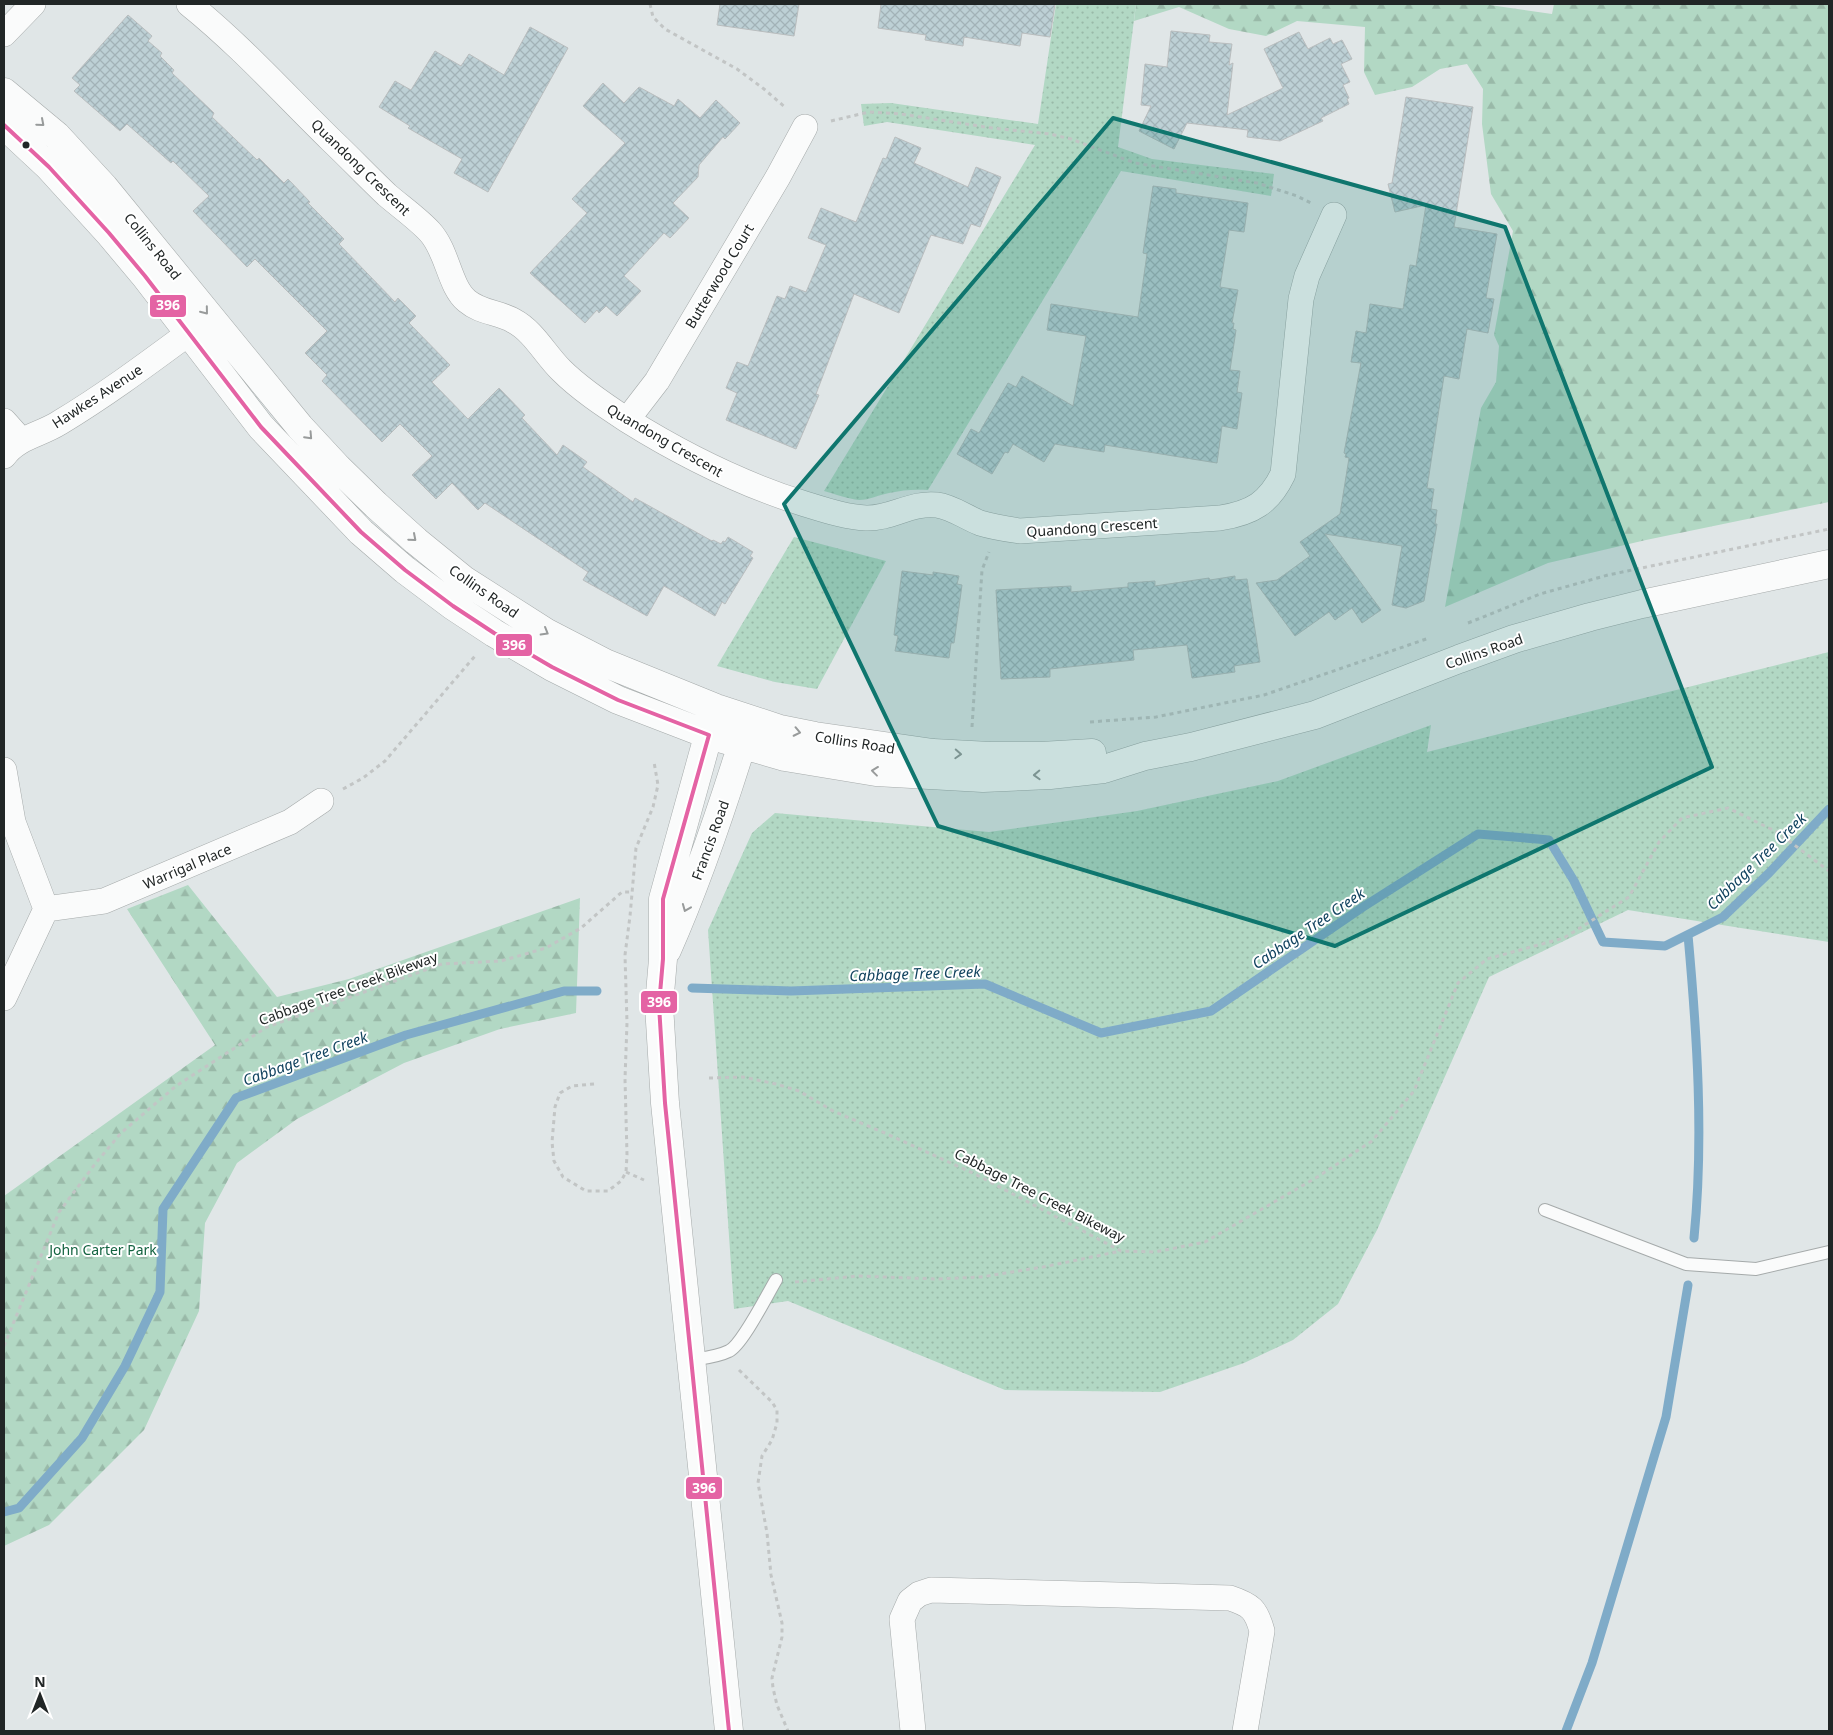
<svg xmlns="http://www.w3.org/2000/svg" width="1833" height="1735" font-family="'Noto Sans',sans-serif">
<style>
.forest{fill:url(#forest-firs)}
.park{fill:url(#park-dots)}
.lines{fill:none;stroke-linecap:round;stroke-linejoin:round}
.stream{stroke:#7fabc8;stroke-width:9}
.building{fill:url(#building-cross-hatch);stroke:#b9bdbe}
.lane-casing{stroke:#a5aaaa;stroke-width:14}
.street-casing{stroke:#a5aaaa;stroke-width:26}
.secondary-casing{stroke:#a5aaaa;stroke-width:29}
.path{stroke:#c2c5c5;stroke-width:3;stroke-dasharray:4 4;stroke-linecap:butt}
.lane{stroke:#fafbfb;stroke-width:12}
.street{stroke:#fafbfb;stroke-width:25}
.secondary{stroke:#fafbfb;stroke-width:28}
.bus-1-casing{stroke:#fff;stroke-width:8}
.bus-1{stroke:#e463a4;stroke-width:4}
.oneway{stroke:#989b9b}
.marked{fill:#0f766e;fill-opacity:0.2;stroke:#0f766e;stroke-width:4;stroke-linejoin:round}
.bus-dot{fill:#212626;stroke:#fff;stroke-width:2}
.labels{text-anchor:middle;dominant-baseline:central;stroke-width:4;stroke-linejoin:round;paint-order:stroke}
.street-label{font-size:14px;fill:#212626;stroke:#fff}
.park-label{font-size:14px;fill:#136340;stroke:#fff}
.water-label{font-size:15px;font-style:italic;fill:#134460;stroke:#fff}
.line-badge{stroke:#fff;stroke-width:2}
.badge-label{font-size:14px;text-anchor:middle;font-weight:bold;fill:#fff}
</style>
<defs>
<pattern id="forest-firs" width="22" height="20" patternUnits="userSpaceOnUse" patternTransform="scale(1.25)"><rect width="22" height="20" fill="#b2d8c4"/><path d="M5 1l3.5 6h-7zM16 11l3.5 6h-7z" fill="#99b9a8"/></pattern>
<pattern id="park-dots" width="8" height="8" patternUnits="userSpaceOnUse" patternTransform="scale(1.25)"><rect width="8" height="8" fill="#b2d8c4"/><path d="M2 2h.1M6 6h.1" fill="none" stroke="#99b9a8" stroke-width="1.8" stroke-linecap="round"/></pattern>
<pattern id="building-cross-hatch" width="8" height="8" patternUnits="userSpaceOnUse" patternTransform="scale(1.25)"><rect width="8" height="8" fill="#bdd0d5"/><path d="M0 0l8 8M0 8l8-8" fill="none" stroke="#a2b2b7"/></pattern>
</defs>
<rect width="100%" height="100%" fill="#e0e6e7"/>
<!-- forest -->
<path class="forest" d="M1136 4H1483L1552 14 1554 4H1829V502L1646 540 1548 563 1445 607 1481 408 1496 382 1499 346 1494 335 1513 231 1491 194 1482 124 1483 89 1467 64 1440 69 1412 87 1375 95 1364 72 1365 27 1297 21 1266 36 1229 29 1179 7 1134 21Z
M188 885 277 997 349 979 580 898 576 1013 500 1029 404 1063 297 1119 237 1163 205 1223 199 1311 144 1430 49 1525 4 1546V1196L215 1045 127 909Z"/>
<!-- park -->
<path class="park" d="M1056 4H1136L1118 147 1152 159 1274 174 1271 196 1121 171 928 490C915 489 902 490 889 493 878 495 870 500 859 500 848 499 835 494 824 491L1035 145 887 122 864 126 861 104 891 103 1038 124Z
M794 537 886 561 817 689 775 682 717 666Z
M1829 652V942L1628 910 1489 977 1377 1230 1338 1304 1293 1340 1244 1363 1160 1392 1005 1390 788 1301 734 1309 708 930 752 833 775 813 989 832 1137 811 1278 781 1431 725 1427 752Z"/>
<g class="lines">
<!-- stream -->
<path class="stream" d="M1688 935C1697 1035 1704 1137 1694 1238
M692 988 791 991 985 984 1101 1033 1211 1011 1363 907 1478 834 1549 840 1574 881 1603 942 1665 946 1723 917 1769 873 1829 809
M4 1512 19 1508 82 1438 125 1366 160 1292 163 1209 236 1098 406 1035 564 991H597
M1566 1731 1592 1663 1666 1417 1688 1285"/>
</g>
<!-- building -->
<path class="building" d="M720 4H799L794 36 717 25Z
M881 4H1055L1050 37 1022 33 1020 46 964 37 963 46 925 40 926 35 878 28Z
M128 15 152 36 148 41 162 53 160 56 174 70 172 73 214 113 212 117 257 160 259 158 284 183 288 179 310 202 308 203 344 239 339 244 395 302 398 298 416 316 409 323 450 365 432 382 468 419 499 388 525 415 522 418 557 455 563 445 587 462 583 467 633 502 635 498 712 541 713 540 721 544 723 541 725 542 728 537 753 552 750 556 753 558 725 604 722 602 715 616 664 586 647 616 583 580 588 572 485 503 478 510 452 483 436 499 412 475 432 456 400 424 382 442 322 381 327 375 305 353 327 331 255 259 247 267 193 211 209 196 173 161 171 163 127 124 120 131 74 91 80 85 72 78Z
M530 27 568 48 488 192 454 173 462 159 408 128 410 126 379 107 395 81 411 90 435 51 461 66 469 54 504 75Z
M1171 31 1210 35 1209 42 1232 44 1229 65 1233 63 1227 115 1283 88 1264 49 1299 32 1308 49 1330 38 1333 44 1342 40 1352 59 1341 64 1350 82 1343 85 1349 98 1347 99 1349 104 1321 118 1323 121 1280 141 1247 137 1248 130 1187 123 1174 149 1139 131 1151 106 1141 105 1145 64 1167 67Z
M603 83 624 103 639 87 674 106 678 99 700 118 716 100 740 123 725 139 723 137 699 165 698 177 673 203 689 218 670 238 664 233 624 276 641 291 617 316 606 306 599 313 597 310 585 323 530 273 587 213 572 199 625 143 583 106Z
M1406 97 1473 107 1454 227 1497 234 1486 298 1494 299 1488 333 1467 329 1459 379 1444 376 1427 488 1434 489 1431 509 1437 510 1435 524H1437L1424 601 1406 608 1392 605 1402 546 1325 534 1381 610 1362 623 1352 608 1335 620 1329 612 1295 636 1256 583 1277 580 1310 556 1300 542 1340 514 1349 458 1345 457 1346 454 1344 453 1361 363 1351 362 1356 331 1366 333 1370 304 1403 309 1410 265 1416 266 1426 205 1395 212 1388 184 1392 183Z
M895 137 921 148 914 163 968 187 976 167 1001 177 980 227 971 224 963 244 931 235 899 313 854 294 816 394 819 395 796 449 726 420 737 393 726 388 737 362 748 366 777 296 785 299 790 286 806 292 826 245 808 238 821 208 856 222 883 158 886 159Z
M1153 186 1176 189V193L1248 203 1244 232 1229 230 1220 287 1238 290 1232 323H1234L1233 329 1236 330 1230 370 1240 371 1237 392 1242 393 1237 429 1222 426 1217 463 1105 445 1104 452 1055 444 1044 462 1013 444 1008 453 1005 452 992 474 957 454 971 429 979 433 1008 383 1016 387 1022 376 1073 406 1086 336 1047 330 1051 304 1138 317 1147 254 1143 253Z
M902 571 933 575V572L959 576 957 584 962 585 954 643H951L949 658 895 651 898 636 894 635Z
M1235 576V580L1247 579 1260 662 1234 666 1235 672 1192 678 1187 645 1133 650 1134 660 1050 669V677L1001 679 996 590 1071 586V592L1128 587V583L1155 581V586L1209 578 1210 580Z"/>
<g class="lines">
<defs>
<path id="lane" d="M1545 1210 1686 1264 1756 1269 1829 1252
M691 1360C703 1358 717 1357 729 1351 742 1345 767 1295 776 1280"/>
<path id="street" d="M189 4C240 45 284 94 331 140 350 158 368 177 387 195 401 207 418 219 430 232 448 252 449 286 467 301 481 313 499 312 514 321 533 331 545 354 561 370 580 389 604 405 627 420 683 455 741 484 805 504 825 510 845 517 866 518 891 519 911 502 937 505 952 507 965 517 980 523 993 527 1006 529 1020 531L1220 518C1252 513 1269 503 1283 474L1301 299 1307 276 1334 215
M4 34 33 4
M627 420 657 381 778 177 805 127
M4 421 21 440
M4 456C18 437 40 435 59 423 104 396 147 364 189 333
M4 770 13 822 46 909 4 998
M46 909 104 901 290 822 321 801
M913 1731 902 1619 910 1601 919 1594 931 1590 1230 1598C1251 1605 1256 1609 1262 1631L1245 1731"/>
<path id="secondary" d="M4 92 57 136 104 187 300 427 338 468 376 505 416 541 464 580 547 633 605 663 716 708 780 729 815 736 933 753 990 756H1041L1092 753
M4 125 49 167 109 233 145 276 261 427 361 532 405 570 453 606 494 633 552 667 618 700 709 735 785 757 876 772 983 778 1050 775 1104 769 1145 756 1191 747 1315 715 1459 659 1514 639 1590 617 1642 604 1829 564
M713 718 663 899V959L659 1005 665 1103 729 1731
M667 950C699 878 724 803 747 728"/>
</defs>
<!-- lane casing -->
<use href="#lane" class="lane-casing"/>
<!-- street casing -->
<use href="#street" class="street-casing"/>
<!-- secondary casing -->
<use href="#secondary" class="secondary-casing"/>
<!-- path -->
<path class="path" d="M650 4 653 17 665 29 737 69 764 89 786 108
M831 121 869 112 901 114 992 128 1050 134 1071 139 1135 163 1257 183 1297 196 1311 203
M1468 623 1540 594 1608 575 1829 529
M1090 722 1156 717 1264 695 1429 638
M972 727 982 570 989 552
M343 789 363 778 385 761 475 656
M709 1078 743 1077 776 1084 799 1091 833 1111 887 1134 975 1174 1121 1251 1155 1252 1205 1242 1319 1176 1372 1141 1414 1091 1458 983 1487 959 1564 938 1629 897 1659 842 1682 818 1728 808 1777 832 1829 871
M594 1084 572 1086 560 1093 555 1107 552 1142 554 1161 563 1177 586 1191H608L621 1181 626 1172 627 1155 625 1079 627 1023 625 955 630 916 636 848 653 807 658 785 654 762
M626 1172 644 1180
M795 1282 858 1276 937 1279 981 1277 1043 1267 1121 1251
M4 1346 59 1212 95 1164 121 1133 176 1086 267 1027 442 964 501 961 546 948 581 928 622 892H631
M739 1370 772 1402 777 1410V1423L772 1440 762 1456 758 1483 767 1533 771 1575 782 1623V1637L772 1678 773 1688 777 1705 788 1731"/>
<!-- lane -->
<use href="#lane" class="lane"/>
<!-- street -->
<use href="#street" class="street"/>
<!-- secondary -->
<use href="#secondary" class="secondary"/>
<defs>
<path id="bus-1" d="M4 125 49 167 109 233 145 276 261 427 361 532 405 570 453 606 494 633 552 667 618 700 709 735 663 899V959L659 1005 665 1103 729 1731"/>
</defs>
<!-- bus-1 casing -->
<use href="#bus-1" class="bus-1-casing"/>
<!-- bus-1 -->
<use href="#bus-1" class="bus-1"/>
</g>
<!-- one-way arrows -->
<defs><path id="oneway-chevron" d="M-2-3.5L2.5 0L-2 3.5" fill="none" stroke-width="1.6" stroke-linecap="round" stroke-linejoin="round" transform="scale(1.25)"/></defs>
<g class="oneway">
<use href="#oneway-chevron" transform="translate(41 123) rotate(41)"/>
<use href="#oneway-chevron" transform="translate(205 311) rotate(51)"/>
<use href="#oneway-chevron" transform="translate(309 436) rotate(47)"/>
<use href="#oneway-chevron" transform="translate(413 538) rotate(41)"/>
<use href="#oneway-chevron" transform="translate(545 632) rotate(30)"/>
<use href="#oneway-chevron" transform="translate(797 732) rotate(12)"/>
<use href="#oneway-chevron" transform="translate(958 754) rotate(3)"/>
<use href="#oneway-chevron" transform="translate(875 771) rotate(-173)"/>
<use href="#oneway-chevron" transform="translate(1037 775) rotate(178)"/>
<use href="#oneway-chevron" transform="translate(686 908) rotate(112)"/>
</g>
<!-- marked area -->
<path class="marked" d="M1113 118 1505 227 1712 767 1335 946 938 826 784 504Z"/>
<!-- markers -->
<circle class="bus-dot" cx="26" cy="145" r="4.5"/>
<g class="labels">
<!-- street labels -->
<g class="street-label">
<text transform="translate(361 167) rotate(44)">Quandong Crescent</text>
<text transform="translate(153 246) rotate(51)">Collins Road</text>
<text transform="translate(719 276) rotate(-59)">Butterwood Court</text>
<text transform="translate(97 396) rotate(-33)">Hawkes Avenue</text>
<text transform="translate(665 440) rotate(30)">Quandong Crescent</text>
<text transform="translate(1092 527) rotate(-4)">Quandong Crescent</text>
<text transform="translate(484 591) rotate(35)">Collins Road</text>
<text transform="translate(1484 651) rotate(-19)">Collins Road</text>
<text transform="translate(855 742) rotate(9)">Collins Road</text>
<text transform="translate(710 840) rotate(-70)">Francis Road</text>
<text transform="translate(187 866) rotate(-23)">Warrigal Place</text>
<text transform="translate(348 988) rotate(-20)">Cabbage Tree Creek Bikeway</text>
<text transform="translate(1040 1195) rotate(27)">Cabbage Tree Creek Bikeway</text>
</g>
<!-- park labels -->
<g class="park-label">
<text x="103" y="1249">John Carter Park</text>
</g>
<!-- water labels -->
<g class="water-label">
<text transform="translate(1756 861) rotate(-44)">Cabbage Tree Creek</text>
<text transform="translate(1308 928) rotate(-34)">Cabbage Tree Creek</text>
<text transform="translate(915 973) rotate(-2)">Cabbage Tree Creek</text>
<text transform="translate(305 1058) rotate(-20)">Cabbage Tree Creek</text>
</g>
</g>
<g class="line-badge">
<rect x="149" y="294" width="38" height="24" rx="5" fill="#e463a4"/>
<rect x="495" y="633" width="38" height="24" rx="5" fill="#e463a4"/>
<rect x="640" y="990" width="38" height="24" rx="5" fill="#e463a4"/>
<rect x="685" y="1476" width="38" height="24" rx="5" fill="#e463a4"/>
</g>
<g class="badge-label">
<text x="168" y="310">396</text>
<text x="514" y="650">396</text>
<text x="659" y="1007">396</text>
<text x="704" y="1493">396</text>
</g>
<!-- border -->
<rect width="1833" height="1735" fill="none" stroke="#212626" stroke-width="10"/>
<!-- north arrow -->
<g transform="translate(40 1695)" stroke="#ffffff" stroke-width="4" paint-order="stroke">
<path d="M0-4L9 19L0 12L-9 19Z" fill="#212626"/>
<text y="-8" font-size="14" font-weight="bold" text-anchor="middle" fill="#212626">N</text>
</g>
</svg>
